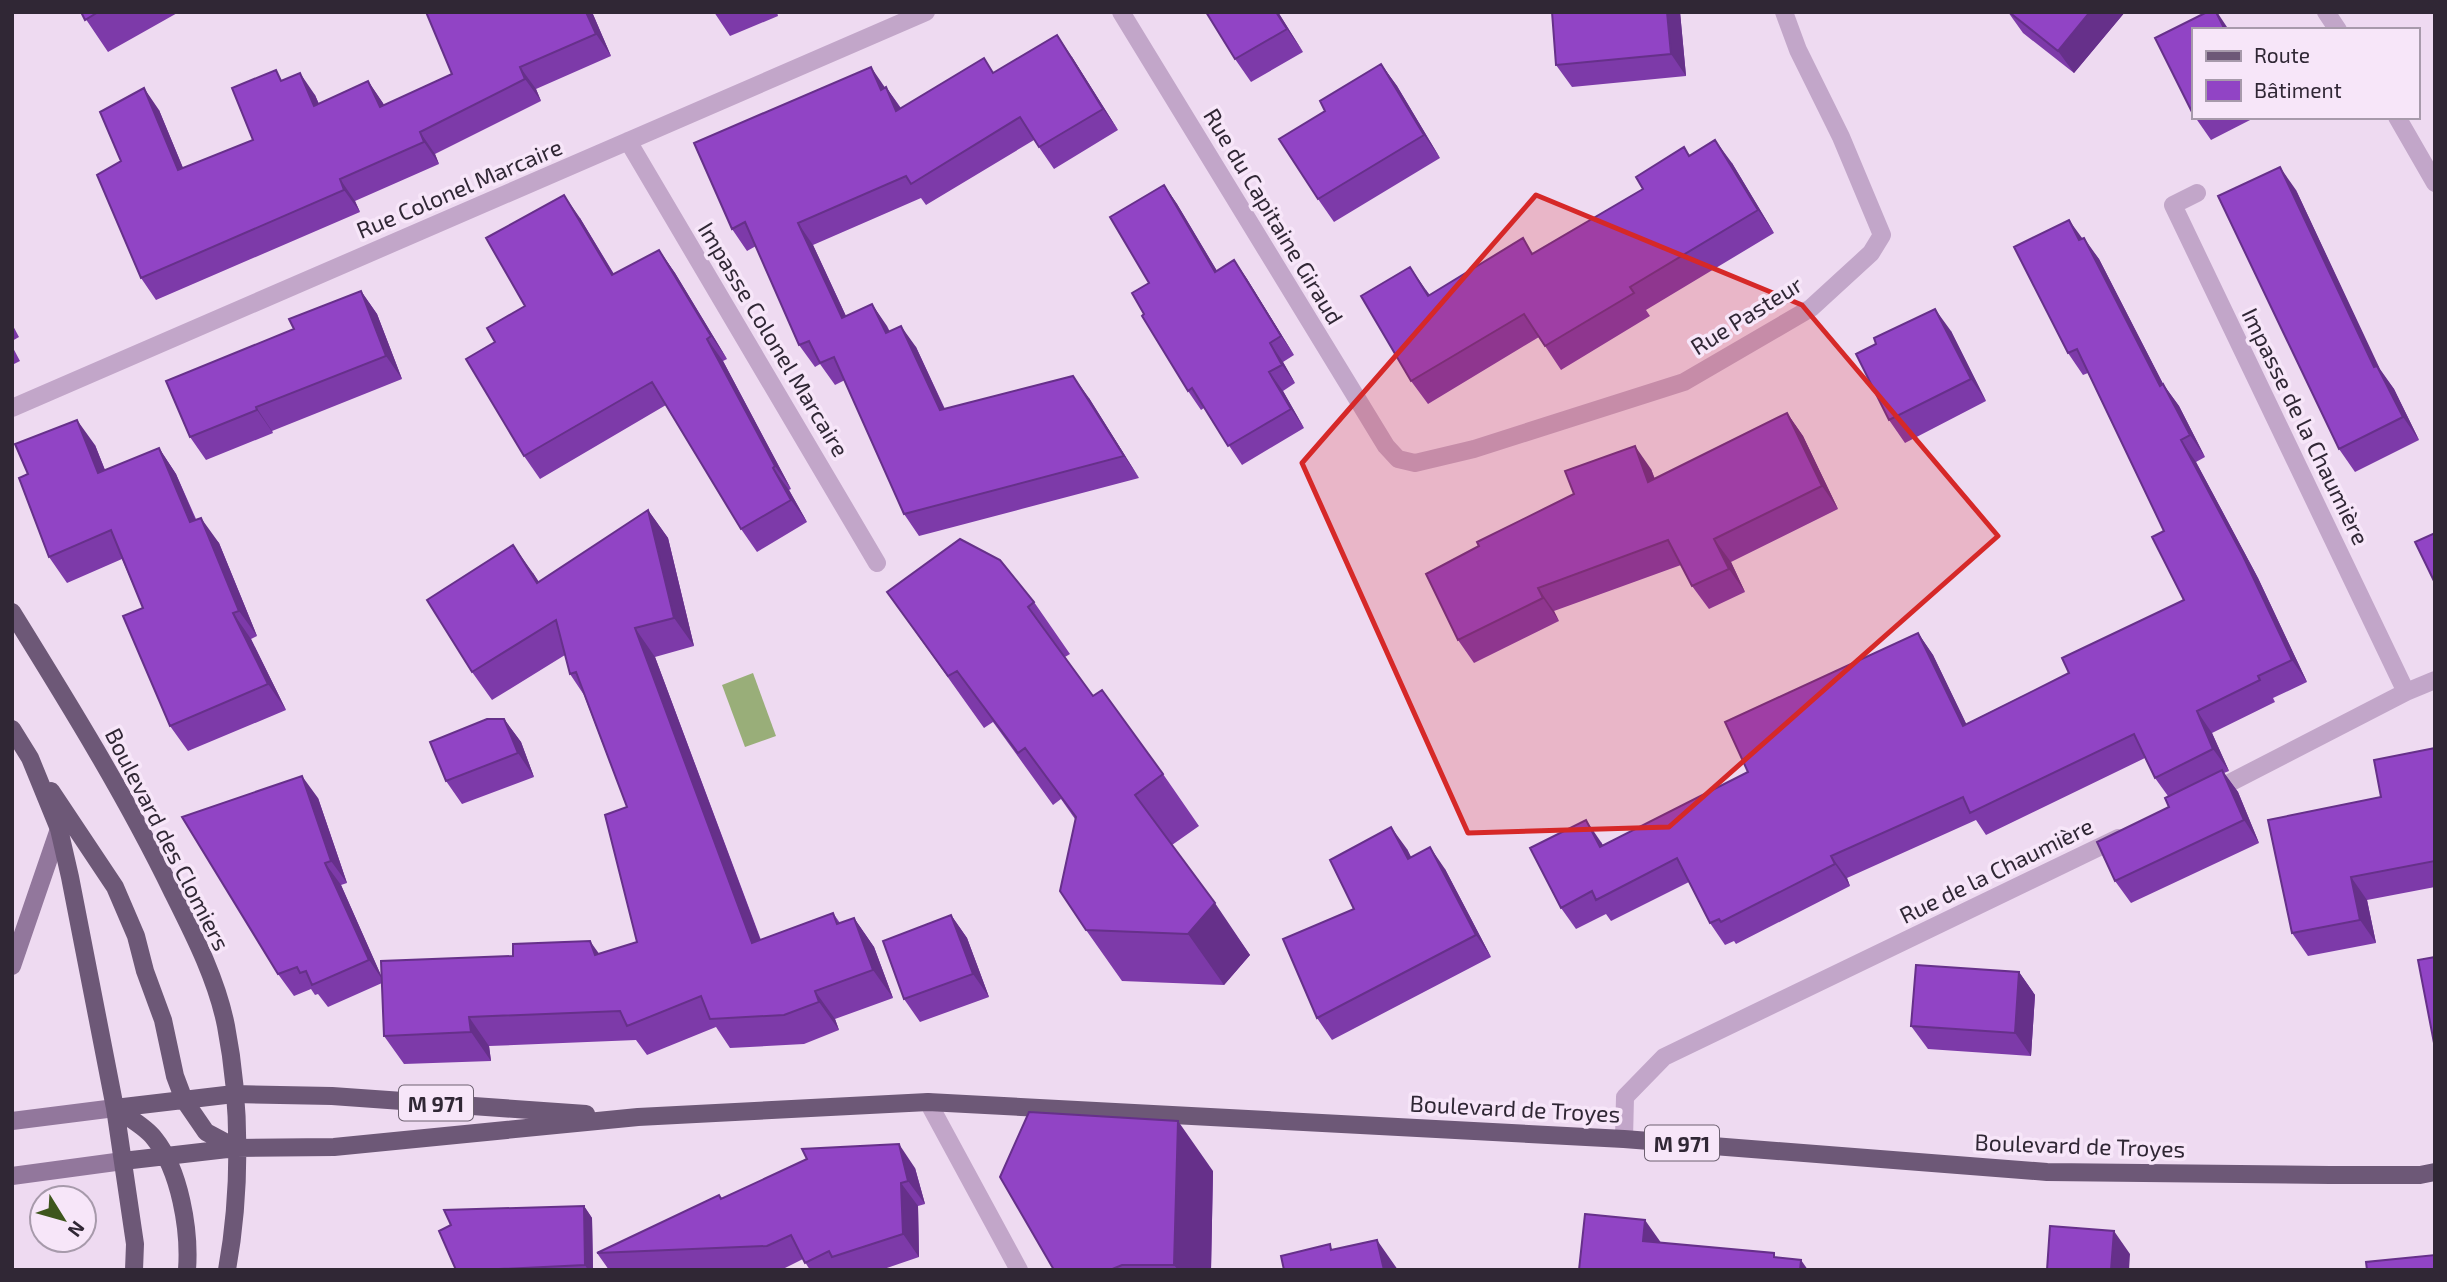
<svg xmlns="http://www.w3.org/2000/svg" width="2447" height="1282" font-family="'Exo 2',sans-serif">
<style>
.water{fill:#99ae79}
.lines{fill:none;stroke-linecap:round;stroke-linejoin:round}
.minor{stroke:#c2a6c9;stroke-width:18}
.secondary{stroke:#92779c;stroke-width:18}
.primary{stroke:#6d5877;stroke-width:18}
.wall{fill:#7d3aa9}
.shaded-wall{fill:#66308a}
.building{fill:#9144c5;stroke:#66308a;stroke-width:2}
.marked{fill:#d62828;fill-opacity:0.2;stroke:#d62828;stroke-width:5;stroke-linejoin:round}
.labels{text-anchor:middle;dominant-baseline:central;stroke-width:7;stroke-linejoin:round;paint-order:stroke}
.shield{fill:#f7e6f9;stroke:#6c6070;stroke-width:2}
.shield-label{font-size:21px;font-weight:bold;fill:#302735}
.street-label{font-size:23px;fill:#302735;stroke:#f7e6f9}
</style>
<rect width="100%" height="100%" fill="#eedaf1"/>
<!-- water -->
<path class="water" d="M753 673 776 736 745 747 722 685Z"/>
<g class="lines">
<!-- minor -->
<path class="minor" d="M1121 12 1386 446 1398 459 1415 463 1474 449 1684 382 1811 308 1871 253 1882 235 1841 137 1798 50 1784 12
M2326 12 2338 30
M2397 117 2435 183
M628 141 877 563
M2197 193 2173 205 2406 692
M12 408 926 12
M2210 793 2406 692 2435 680
M928 1102 1019 1270
M1624 1139 1625 1097 1664 1057 2118 838"/>
<!-- secondary -->
<path class="secondary" d="M12 966 59 829
M12 1121 115 1108
M12 1176 123 1161"/>
<!-- primary -->
<path class="primary" d="M12 612C69 704 126 796 173 893 194 935 217 980 226 1026 241 1103 241 1193 227 1270
M12 729 30 758 59 829 70 877 115 1108 135 1244 134 1270
M51 791 115 887 136 936 145 971 163 1020 175 1076 184 1100 206 1132 236 1148
M115 1108 234 1094 332 1096 586 1114
M115 1108C127 1117 145 1126 154 1138 180 1170 190 1230 187 1270
M123 1161 236 1148 334 1147 638 1117 928 1102 1624 1139 2047 1172 2330 1175H2420L2435 1172"/>
</g>
<!-- wall -->
<path class="wall" d="M81 12H179L108 52Z
M426 12H592L611 56 536 89 541 101 435 154 439 164 355 201 360 212 156 300 141 278 121 161 159 110 183 168 253 140 283 80 315 95 319 104 368 81 384 105 452 74Z
M714 12H777L778 16 730 36Z
M1278 12 1303 52 1251 82 1235 59Z
M1552 12H1680L1686 76 1572 87 1556 65Z
M2008 12H2125L2074 73 2023 33Z
M1072 57 1118 130 1054 169 1034 140 926 205 921 198 813 245 846 316 872 304 889 331 916 347 945 409 1089 398 1139 478 919 536 904 514 845 380 835 385 820 364 815 367 799 345 756 246 747 251 732 229 886 87 901 108 994 73Z
M1381 64 1397 86 1440 158 1334 222 1318 199 1325 111Z
M2195 117H2256L2211 140Z
M1684 147 1690 156 1732 163 1774 233 1646 310 1650 316 1561 370 1539 337 1428 404 1411 381 1426 290 1430 295 1534 254 1643 189Z
M1164 185 1177 204 1217 271 1234 260 1247 279 1294 355 1283 362 1295 383 1283 391 1304 428 1242 465 1204 408 1201 410 1188 391 1144 314Z
M2296 190 2379 369 2394 389 2419 440 2355 472 2339 449Z
M580 218 614 274 659 250 675 273 727 359 723 361 791 489 789 490 807 522 757 552 741 529 666 405 540 479 524 456 495 342 525 306Z
M2082 238 2099 259 2163 384 2179 406 2205 457 2196 462 2258 578 2307 682 2273 698 2275 702 2212 733 2229 771 2224 773 2238 792 2259 843 2131 903 2115 881 2169 807 2168 796 2155 778 2145 758 1986 835 1976 820 1847 878 1850 886 1736 944 1734 941 1725 945 1710 923 1689 882 1611 921 1606 914 1576 929 1561 908 1601 842 1603 845 1748 772 1918 633 1933 655 1966 724 2069 673 2184 600 2164 531 2088 373 2083 375 2068 353Z
M361 291 377 314 402 379 272 431 273 433 206 460 190 437 294 329Z
M12 324 19 337 12 341Z
M1951 331 1986 401 1905 443 1889 420Z
M12 346 20 361 12 365Z
M1787 413 1803 436 1838 509 1731 562 1745 592 1709 609 1692 586 1681 565 1554 611 1559 621 1474 663 1458 640 1651 469 1655 479Z
M95 445 105 470 159 448 176 474 196 519 219 543 257 636 251 639 286 710 188 751 170 726 143 608 122 559 67 583 49 557Z
M648 510 668 538 694 646 655 657 761 940 833 913 840 923 854 918 874 947 893 998 835 1019 839 1030 804 1044 730 1048 716 1027 647 1055 636 1040 489 1046 491 1061 404 1064 384 1036 382 983 328 1007 318 994 315 995 311 989 294 996 278 974 318 798 347 883 341 885 382 978 599 954 637 942 627 807 584 695 570 674 565 655 492 700 472 672 533 573 539 582Z
M887 592 1034 602 1070 654 1065 657 1093 696 1163 774 1199 826 1172 845 1250 955 1224 985 1122 981 1086 930 1075 819 1061 799 1053 805 993 722 984 728Z
M504 719 521 742 534 777 462 804 446 781Z
M2435 748V887L2367 900 2376 943 2308 956 2292 933 2381 797Z
M1407 849 1411 857 1445 869 1491 957 1332 1040 1317 1018 1354 909Z
M951 915 967 938 989 997 920 1022 904 999Z
M2019 972 2035 995 2031 1056 1928 1049 1911 1026Z
M915 1168 925 1204 918 1206 919 1257 881 1270H810L803 1259 783 1269 609 1270 597 1253 719 1195 722 1199Z
M1213 1171 1211 1270H1054Z
M584 1206 592 1218 593 1270H456Z"/>
<!-- shaded-wall -->
<path class="shaded-wall" d="M586 12H592L611 56 596 34Z
M1276 12H1278L1303 52 1287 29Z
M1667 12H1680L1686 76 1671 54Z
M2090 12H2125L2074 73 2058 51Z
M2216 12H2217L2229 30H2225Z
M1057 35 1072 57 1118 130 1103 109Z
M1381 64 1397 86 1440 158 1424 135Z
M520 67 536 89 541 101 525 79Z
M871 67 886 89 881 90Z
M300 73 315 95 329 128 314 106Z
M368 81 383 103 395 129 380 107Z
M886 87 901 109 896 111Z
M144 88 159 110 193 192 178 170Z
M420 132 435 154 439 164 424 142Z
M1715 140 1732 163 1774 233 1758 210Z
M2280 167 2296 190 2380 369 2394 389 2419 440 2403 417 2374 367Z
M340 179 355 201 360 212 344 190Z
M1164 185 1177 204 1229 291 1215 272Z
M564 195 580 218 628 298 612 275Z
M2069 220 2085 242 2079 240Z
M798 223 813 245 857 340 842 318Z
M2084 238 2099 259 2175 407 2160 386Z
M659 250 675 273 727 359 711 336Z
M1234 260 1247 279 1294 355 1281 336Z
M1410 267 1426 290 1444 319 1428 296Z
M361 291 377 314 402 379 386 356Z
M872 304 887 326 901 354 886 333Z
M1935 309 1951 331 1986 401 1971 379Z
M901 326 916 347 955 432 940 410Z
M707 339 723 361 791 489 775 466Z
M1270 343 1283 362 1295 383 1282 365Z
M1269 372 1283 391 1304 428 1291 409Z
M1073 376 1089 398 1139 478 1124 456Z
M2163 384 2179 406 2205 457 2190 435Z
M256 407 272 431 273 433 257 410Z
M1787 413 1803 436 1838 509 1822 486Z
M77 420 95 445 116 498 98 473Z
M2181 440 2196 462 2258 578 2307 682 2292 660Z
M1635 446 1651 469 1664 505 1648 482Z
M159 448 176 474 207 547 190 522Z
M773 468 789 490 807 522 791 500Z
M648 510 668 538 694 646 674 618Z
M201 518 219 543 257 636 239 611Z
M1714 539 1731 562 1745 592 1729 569Z
M513 545 533 573 557 611 537 583Z
M1538 588 1554 611 1559 621 1543 598Z
M233 613 251 639 286 710 268 684Z
M635 628 655 657 772 971 752 943Z
M1918 633 1933 655 1978 748 1963 726Z
M2197 711 2212 733 2229 771 2213 749Z
M504 719 521 742 534 777 518 753Z
M2222 770 2238 792 2259 843 2244 820Z
M302 776 318 798 347 883 331 861Z
M1586 820 1601 842 1615 869 1600 847Z
M1391 827 1407 849 1423 881 1408 859Z
M1430 847 1445 869 1491 957 1476 935Z
M1831 856 1847 878 1850 886 1835 864Z
M325 863 341 885 384 982 369 960Z
M2351 877 2367 900 2376 943 2360 920Z
M1215 903 1250 955 1224 985 1188 934Z
M951 915 967 938 989 997 973 974Z
M854 918 874 947 893 998 873 970Z
M590 941 610 969 595 955Z
M2019 972 2035 995 2031 1056 2015 1033Z
M815 991 835 1019 839 1030 819 1002Z
M469 1017 489 1046 491 1061 471 1032Z
M1178 1121 1213 1171 1211 1270H1178L1174 1265Z
M899 1144 915 1168 925 1204 908 1181Z
M901 1183 918 1206 919 1257 903 1234Z
M584 1206 592 1218 593 1270H588L585 1265Z
M1645 1220 1669 1254 1643 1241Z
M2114 1231 2130 1254 2129 1270H2111Z
M1377 1240 1398 1270H1384Z
M1801 1260 1808 1270H1800Z"/>
<!-- building -->
<path class="building" d="M81 12H98L85 20Z
M426 12H586L596 34 520 67 525 79 420 132 424 142 340 179 344 190 141 278 97 175 121 161 100 112 144 88 178 170 253 140 232 88 276 70 281 81 300 73 314 106 368 81 380 107 452 74Z
M1206 12H1276L1287 29 1235 59Z
M1552 12H1667L1671 54 1556 65Z
M2009 12H2090L2058 51Z
M2207 12H2216L2225 30H2193V114L2155 38Z
M1057 35 1103 109 1039 147 1020 117 911 184 906 176 798 223 842 318 872 304 886 333 901 326 940 410 1073 376 1124 456 904 514 834 357 820 363 809 341 799 345 745 222 732 229 694 143 871 67 881 90 886 87 896 111 984 58 993 73Z
M1381 64 1424 135 1318 199 1279 139 1325 111 1320 101Z
M1715 140 1758 210 1630 287 1634 293 1545 346 1524 314 1411 381 1361 296 1410 267 1428 296 1523 238 1532 254 1643 189 1636 177 1684 147 1689 156Z
M2280 167 2374 367 2377 366 2403 417 2339 449 2218 196Z
M1164 185 1215 272 1234 260 1281 336 1270 343 1282 365 1269 372 1291 409 1228 446 1192 388 1188 391 1142 316 1144 314 1132 293 1149 283 1110 217Z
M564 195 612 275 659 250 711 336 707 339 775 466 773 468 791 500 741 529 652 382 524 456 466 359 495 342 487 328 525 306 486 238Z
M2069 220 2079 240 2084 238 2160 386 2163 384 2190 435 2181 440 2243 556 2292 660 2258 676 2260 680 2197 711 2213 749 2155 778 2134 734 1970 813 1963 797 1831 856 1835 864 1721 922 1719 919 1710 923 1677 858 1596 900 1592 891 1561 908 1530 848 1586 820 1600 847 1748 772 1725 722 1918 633 1963 726 2069 673 2062 658 2184 600 2152 537 2164 531 2077 349 2068 353 2014 247Z
M361 291 386 356 256 407 257 410 190 437 166 381 294 329 289 319Z
M1935 309 1971 379 1889 420 1856 354 1876 344 1874 338Z
M1787 413 1822 486 1714 539 1729 569 1692 586 1668 540 1538 588 1543 598 1458 640 1426 574 1479 546 1477 542 1574 494 1565 471 1635 446 1648 482Z
M77 420 98 473 159 448 190 522 201 518 239 611 233 613 268 684 170 726 123 616 143 608 111 530 49 557 19 478 28 474 15 444Z
M648 510 674 618 635 628 752 943 833 913 837 924 854 918 873 970 815 991 819 1002 784 1015 710 1019 701 996 627 1026 620 1011 469 1017 471 1032 384 1036 381 961 513 956V944L590 941 595 955 637 942 605 815 627 807 576 672 570 674 556 620 472 672 427 600 513 545 537 583Z
M2435 533V583L2415 542Z
M960 539 1000 560 1034 602 1028 607 1093 696 1102 690 1163 774 1135 795 1215 903 1188 934 1086 930 1060 891 1076 817 1025 748 1018 753 957 671 948 676 887 592Z
M487 719H504L518 753 446 781 430 742Z
M2435 748V861L2351 877 2360 920 2292 933 2268 820 2381 797 2374 760Z
M2222 770 2244 820 2115 881 2097 842 2169 807 2165 798Z
M302 776 331 861 325 863 369 960 312 985 306 971 300 973 297 967 278 974 182 817Z
M1391 827 1408 859 1430 847 1476 935 1317 1018 1283 939 1354 909 1330 860Z
M951 915 973 974 904 999 883 941Z
M2435 957V1043H2434L2418 960Z
M1916 965 2019 972 2015 1033 1911 1026Z
M1029 1112 1178 1121 1174 1265H1122L1110 1270H1054L1000 1177Z
M899 1144 908 1181 901 1183 903 1234 832 1257 829 1251 805 1263 791 1235 767 1246 597 1253 719 1195 721 1199 807 1159 802 1149Z
M584 1206 585 1265 501 1269 502 1270H456L439 1231 451 1225 444 1210Z
M1585 1214 1645 1220 1643 1241 1774 1253V1257L1801 1260 1800 1270H1579Z
M2050 1226 2114 1231 2111 1270H2047Z
M1377 1240 1384 1270H1284L1281 1256 1330 1244 1331 1250Z
M2435 1255V1270H2367L2366 1262Z"/>
<!-- marked area -->
<path class="marked" d="M1536 195 1802 305 1998 536 1669 827 1468 833 1302 463Z"/>
<g class="labels">
<!-- shield labels -->
<g class="shield">
<rect x="399" y="1085.5" width="74" height="35" rx="5"/>
<rect x="1645" y="1125.5" width="74" height="35" rx="5"/>
</g>
<g class="shield-label">
<text x="436" y="1103">M 971</text>
<text x="1682" y="1143">M 971</text>
</g>
<!-- street labels -->
<g class="street-label">
<text transform="translate(459 188) rotate(-23)">Rue Colonel Marcaire</text>
<text transform="translate(1274 216) rotate(59)">Rue du Capitaine Giraud</text>
<text transform="translate(1746 315) rotate(-32)">Rue Pasteur</text>
<text transform="translate(774 339) rotate(59)">Impasse Colonel Marcaire</text>
<text transform="translate(2306 426) rotate(64)">Impasse de la Chaumière</text>
<text transform="translate(168 839) rotate(63)">Boulevard des Clomiers</text>
<text transform="translate(1996 870) rotate(-26)">Rue de la Chaumière</text>
<text transform="translate(1515 1108) rotate(3)">Boulevard de Troyes</text>
<text transform="translate(2080 1145) rotate(2)">Boulevard de Troyes</text>
</g>
</g>
<!-- border -->
<rect width="2447" height="1282" fill="none" stroke="#302735" stroke-width="28"/>
<!-- legend -->
<rect x="2192" y="28" width="228" height="91" fill="#f7e6f9" stroke="#a79aab" stroke-width="2"/>
<rect x="2206" y="51" width="35" height="10" fill="#6d5877" stroke="#a79aab" stroke-width="2"/>
<text x="2254" y="63" font-size="21" fill="#302735">Route</text>
<rect x="2206" y="80" width="35" height="21" fill="#9144c5" stroke="#a79aab" stroke-width="2"/>
<text x="2254" y="98" font-size="21" fill="#302735">Bâtiment</text>
<!-- north arrow -->
<g transform="translate(63 1219) rotate(127)"><circle r="33" fill="#f7e6f9" stroke="#a79aab" stroke-width="2"/>
<path d="M0-5L12 26L0 18L-12 26Z" fill="#3e561d"/>
<text y="-10" font-size="19" font-weight="bold" text-anchor="middle" fill="#302735">N</text>
</g>
</svg>
